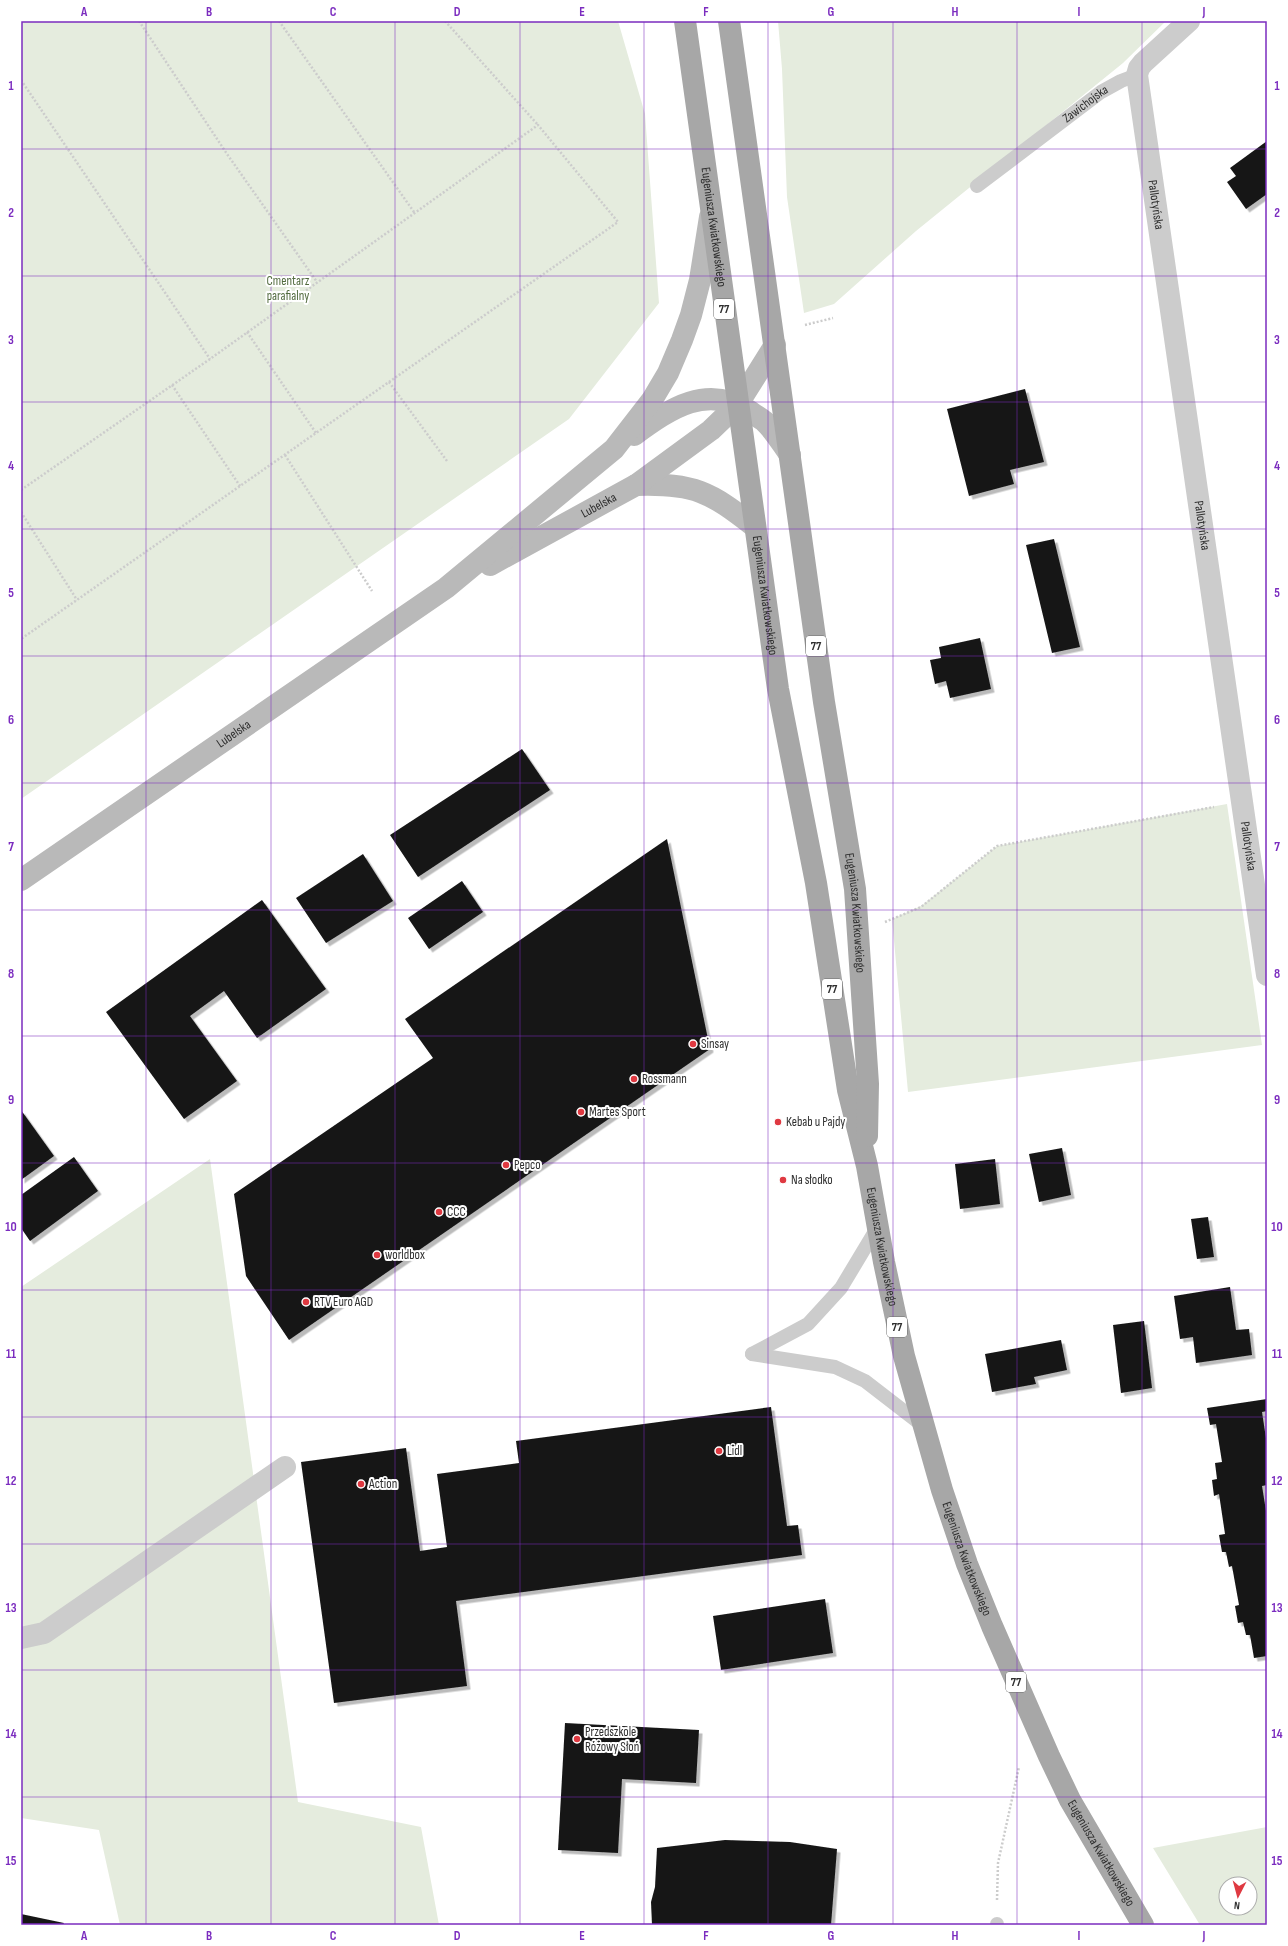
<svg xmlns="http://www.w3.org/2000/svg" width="1288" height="1946" font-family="'Sofia Sans Condensed',sans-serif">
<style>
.green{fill:#e5ecde;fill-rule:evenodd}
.building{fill:#161616;filter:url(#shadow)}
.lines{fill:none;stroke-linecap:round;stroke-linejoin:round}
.path{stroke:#ccc;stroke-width:2.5;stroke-dasharray:2 2;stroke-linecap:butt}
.lane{stroke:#ccc;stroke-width:14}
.street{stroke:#ccc;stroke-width:22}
.secondary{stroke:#b9b9b9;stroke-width:22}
.primary{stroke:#a7a7a7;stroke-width:22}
.grid{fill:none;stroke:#7b2cbf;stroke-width:1;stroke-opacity:0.55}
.poi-dot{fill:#df3941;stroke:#fff;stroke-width:1.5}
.labels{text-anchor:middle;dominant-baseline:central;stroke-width:4;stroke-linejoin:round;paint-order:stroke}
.shield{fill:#fff;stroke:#6d6d6d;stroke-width:1}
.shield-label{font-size:12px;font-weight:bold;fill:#2f2f2f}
.street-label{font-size:13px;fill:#2f2f2f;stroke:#fff}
.park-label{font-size:13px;fill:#516a3e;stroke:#fff}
.poi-label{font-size:13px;fill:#2f2f2f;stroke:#fff;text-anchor:start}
.neatline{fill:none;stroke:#7b2cbf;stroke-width:1.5}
.grid-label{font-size:13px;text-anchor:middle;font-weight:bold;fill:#7b2cbf}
</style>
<defs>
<filter id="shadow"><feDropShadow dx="3.5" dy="3.5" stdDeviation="0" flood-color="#0004"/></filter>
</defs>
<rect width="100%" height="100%" fill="#fff"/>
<!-- green -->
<path class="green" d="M21 21H618L645 114 659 303 569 419 21 799Z
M778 21H1166L1123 63 916 231 834 304 804 313 787 197 782 69Z
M1227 804 1262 1045 908 1092 892 919 921 906 997 846Z
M210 1159 298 1802 421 1827 439 1925H120L99 1830 21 1818V1287Z
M1267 1827V1925H1200L1153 1848ZM1226 1884H1250V1908H1226Z"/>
<!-- building -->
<path class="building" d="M1267 141V194L1246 209 1227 182 1236 176 1230 168Z
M1025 389 1044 462 1010 470 1014 484 969 496 947 409Z
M1054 539 1080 647 1052 653 1026 545Z
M980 638 991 689 950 698 946 681 935 684 930 660 941 658 939 647Z
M522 749 550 790 418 877 390 835Z
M667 839 710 1049 289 1340 246 1276 234 1194 433 1058 405 1019Z
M363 854 393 901 326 943 296 898Z
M462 881 483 912 429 949 408 918Z
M262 900 326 989 257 1038 224 991 190 1016 237 1081 184 1119 106 1012Z
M21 1110 54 1156 21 1180Z
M1062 1148 1071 1195 1039 1202 1029 1154Z
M74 1157 98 1191 30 1241 21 1228V1195Z
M995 1159 1000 1204 960 1209 955 1164Z
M1208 1217 1214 1257 1197 1259 1191 1219Z
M1230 1287 1236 1330 1249 1329 1252 1355 1196 1363 1193 1337 1180 1339 1174 1296Z
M1144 1321 1152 1388 1121 1393 1113 1325Z
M1061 1340 1067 1370 1034 1377 1036 1384 992 1392 985 1354Z
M1267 1399V1411L1262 1412 1267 1445V1485L1262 1486 1267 1517V1656L1254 1658 1250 1635H1246L1243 1622 1238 1623 1235 1606 1239 1605 1232 1566 1229 1567 1226 1552H1222L1219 1535 1225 1534 1219 1494 1214 1496 1212 1480 1217 1479 1215 1463 1222 1462 1216 1424 1210 1425 1207 1408Z
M771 1407 787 1526 798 1525 802 1555 456 1601 467 1686 334 1703 301 1462 406 1448 420 1551 447 1547 437 1474 519 1463 516 1441Z
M825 1599 833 1653 721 1670 713 1616Z
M565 1723 699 1730 696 1783 622 1779 618 1853 558 1850Z
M725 1840 790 1842 837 1849 831 1925H652L651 1902 655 1887 657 1848Z
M21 1914 64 1923 63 1925H21Z"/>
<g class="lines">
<!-- path -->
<path class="path" d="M139 21 227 154 317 282
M279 21 414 212
M445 21 538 125
M21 80 210 359
M805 325 833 318
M247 332 316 433
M389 382 447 461
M172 385 240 486
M285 455 372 591
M21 490 210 359 538 125 618 222 21 639
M21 512 77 600
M885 922 921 907 997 846 1214 807
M997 1900 998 1863 1019 1767"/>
<!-- lane -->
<g class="lane">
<path id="s1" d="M977 186 1101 92 1121 81 1137 75"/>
<path d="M752 1354 835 1367 865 1381 922 1425"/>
<path d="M752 1354 808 1324 841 1288 877 1228"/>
<path d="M997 1924V1925"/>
</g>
<!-- street -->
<g class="street">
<path id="s2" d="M1189 21 1143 63 1139 68 1137 75 1267 975"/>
<path d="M21 1638 44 1633 285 1467"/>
</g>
<!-- secondary -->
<g class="secondary">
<path d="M634 435C671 408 707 383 751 412 755 415 760 418 764 421 774 430 782 444 790 455"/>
<path d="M636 485C695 483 710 492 755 527"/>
<path id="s3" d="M490 565 636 485 711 430 738 404 775 345"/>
<path id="s4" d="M21 880 446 588 614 449 652 400 668 373 682 340 691 315 700 280 710 217"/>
</g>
<!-- primary -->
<g class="primary">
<path id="s5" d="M685 21 778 689 816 883 848 1090 867 1166 884 1262 904 1356 942 1490 967 1564 992 1626 1049 1756 1070 1800 1143 1925"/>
<path id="s6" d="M729 21 824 702 855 889 868 1084 867 1136"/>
</g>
</g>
<!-- grid -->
<path class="grid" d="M146 21V1925M271 21V1925M395 21V1925M520 21V1925M644 21V1925M768 21V1925M893 21V1925M1017 21V1925M1142 21V1925M21 149H1267M21 276H1267M21 402H1267M21 529H1267M21 656H1267M21 783H1267M21 910H1267M21 1036H1267M21 1163H1267M21 1290H1267M21 1417H1267M21 1544H1267M21 1670H1267M21 1797H1267"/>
<!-- markers -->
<g class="poi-dot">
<circle cx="693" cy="1044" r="4"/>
<circle cx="634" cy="1079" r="4"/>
<circle cx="581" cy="1112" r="4"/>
<circle cx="778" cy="1122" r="4"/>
<circle cx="506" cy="1165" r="4"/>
<circle cx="783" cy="1180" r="4"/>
<circle cx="439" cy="1212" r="4"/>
<circle cx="377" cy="1255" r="4"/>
<circle cx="306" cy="1302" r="4"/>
<circle cx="719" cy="1451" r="4"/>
<circle cx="361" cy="1484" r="4"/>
<circle cx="577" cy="1739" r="4"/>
</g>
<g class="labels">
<!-- shield labels -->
<g class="shield">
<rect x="714" y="299" width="20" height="20" rx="3"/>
<rect x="806" y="636" width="20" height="20" rx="3"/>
<rect x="822" y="979" width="20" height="20" rx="3"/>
<rect x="887" y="1317" width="20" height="20" rx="3"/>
<rect x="1006" y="1672" width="20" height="20" rx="3"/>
</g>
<g class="shield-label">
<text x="724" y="309">77</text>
<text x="816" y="646">77</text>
<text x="832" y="989">77</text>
<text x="897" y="1327">77</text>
<text x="1016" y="1682">77</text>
</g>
<!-- street labels -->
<g class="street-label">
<text stroke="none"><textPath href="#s1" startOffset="136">Zawichojska</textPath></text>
<text stroke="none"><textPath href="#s2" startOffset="207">Pallotyńska</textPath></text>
<text stroke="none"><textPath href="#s5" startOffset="208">Eugeniusza Kwiatkowskiego</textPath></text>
<text stroke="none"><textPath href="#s3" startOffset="124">Lubelska</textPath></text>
<text stroke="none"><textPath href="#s2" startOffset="531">Pallotyńska</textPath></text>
<text stroke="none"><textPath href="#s5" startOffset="580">Eugeniusza Kwiatkowskiego</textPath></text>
<text stroke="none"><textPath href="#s4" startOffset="258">Lubelska</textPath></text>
<text stroke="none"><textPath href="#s2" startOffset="855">Pallotyńska</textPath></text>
<text stroke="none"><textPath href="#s6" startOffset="901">Eugeniusza Kwiatkowskiego</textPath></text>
<text stroke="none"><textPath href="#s5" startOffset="1242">Eugeniusza Kwiatkowskiego</textPath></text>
<text stroke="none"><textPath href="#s5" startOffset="1566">Eugeniusza Kwiatkowskiego</textPath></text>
<text stroke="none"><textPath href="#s5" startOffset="1890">Eugeniusza Kwiatkowskiego</textPath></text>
</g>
<!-- park labels -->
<g class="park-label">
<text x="288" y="281">Cmentarz<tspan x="288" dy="15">parafialny</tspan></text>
</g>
<!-- poi labels -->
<g class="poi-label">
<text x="701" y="1044">Sinsay</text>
<text x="642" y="1079">Rossmann</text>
<text x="589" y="1112">Martes Sport</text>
<text x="786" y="1122">Kebab u Pajdy</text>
<text x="514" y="1165">Pepco</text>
<text x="791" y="1180">Na słodko</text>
<text x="447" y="1212">CCC</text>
<text x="385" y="1255">worldbox</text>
<text x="314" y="1302">RTV Euro AGD</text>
<text x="727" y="1451">Lidl</text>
<text x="369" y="1484">Action</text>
<text x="585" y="1732">Przedszkole<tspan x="585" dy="15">Różowy Słoń</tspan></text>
</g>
</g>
<!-- border -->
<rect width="1288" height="1946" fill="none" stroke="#ffffff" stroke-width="44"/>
<!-- north arrow -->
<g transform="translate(1238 1896) rotate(186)"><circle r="19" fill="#ffffff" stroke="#acacac"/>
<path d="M0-3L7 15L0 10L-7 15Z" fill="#df3941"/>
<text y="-6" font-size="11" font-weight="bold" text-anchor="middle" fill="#2f2f2f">N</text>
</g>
<rect x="22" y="22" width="1244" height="1902" class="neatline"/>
<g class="grid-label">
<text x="84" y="16">A</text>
<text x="209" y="16">B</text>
<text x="333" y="16">C</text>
<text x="457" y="16">D</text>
<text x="582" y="16">E</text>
<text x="706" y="16">F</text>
<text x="831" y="16">G</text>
<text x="955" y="16">H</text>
<text x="1079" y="16">I</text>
<text x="1204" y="16">J</text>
<text x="11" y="90">1</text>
<text x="1277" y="90">1</text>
<text x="11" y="217">2</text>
<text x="1277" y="217">2</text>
<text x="11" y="344">3</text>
<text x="1277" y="344">3</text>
<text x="11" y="470">4</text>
<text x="1277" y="470">4</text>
<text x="11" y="597">5</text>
<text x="1277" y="597">5</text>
<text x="11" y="724">6</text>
<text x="1277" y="724">6</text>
<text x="11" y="851">7</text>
<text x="1277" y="851">7</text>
<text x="11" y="978">8</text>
<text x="1277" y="978">8</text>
<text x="11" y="1104">9</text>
<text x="1277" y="1104">9</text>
<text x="11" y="1231">10</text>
<text x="1277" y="1231">10</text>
<text x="11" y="1358">11</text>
<text x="1277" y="1358">11</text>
<text x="11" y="1485">12</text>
<text x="1277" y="1485">12</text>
<text x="11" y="1612">13</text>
<text x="1277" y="1612">13</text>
<text x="11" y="1738">14</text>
<text x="1277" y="1738">14</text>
<text x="11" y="1865">15</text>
<text x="1277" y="1865">15</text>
<text x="84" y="1940">A</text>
<text x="209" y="1940">B</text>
<text x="333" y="1940">C</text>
<text x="457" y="1940">D</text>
<text x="582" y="1940">E</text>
<text x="706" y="1940">F</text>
<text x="831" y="1940">G</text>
<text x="955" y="1940">H</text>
<text x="1079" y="1940">I</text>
<text x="1204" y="1940">J</text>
</g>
</svg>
